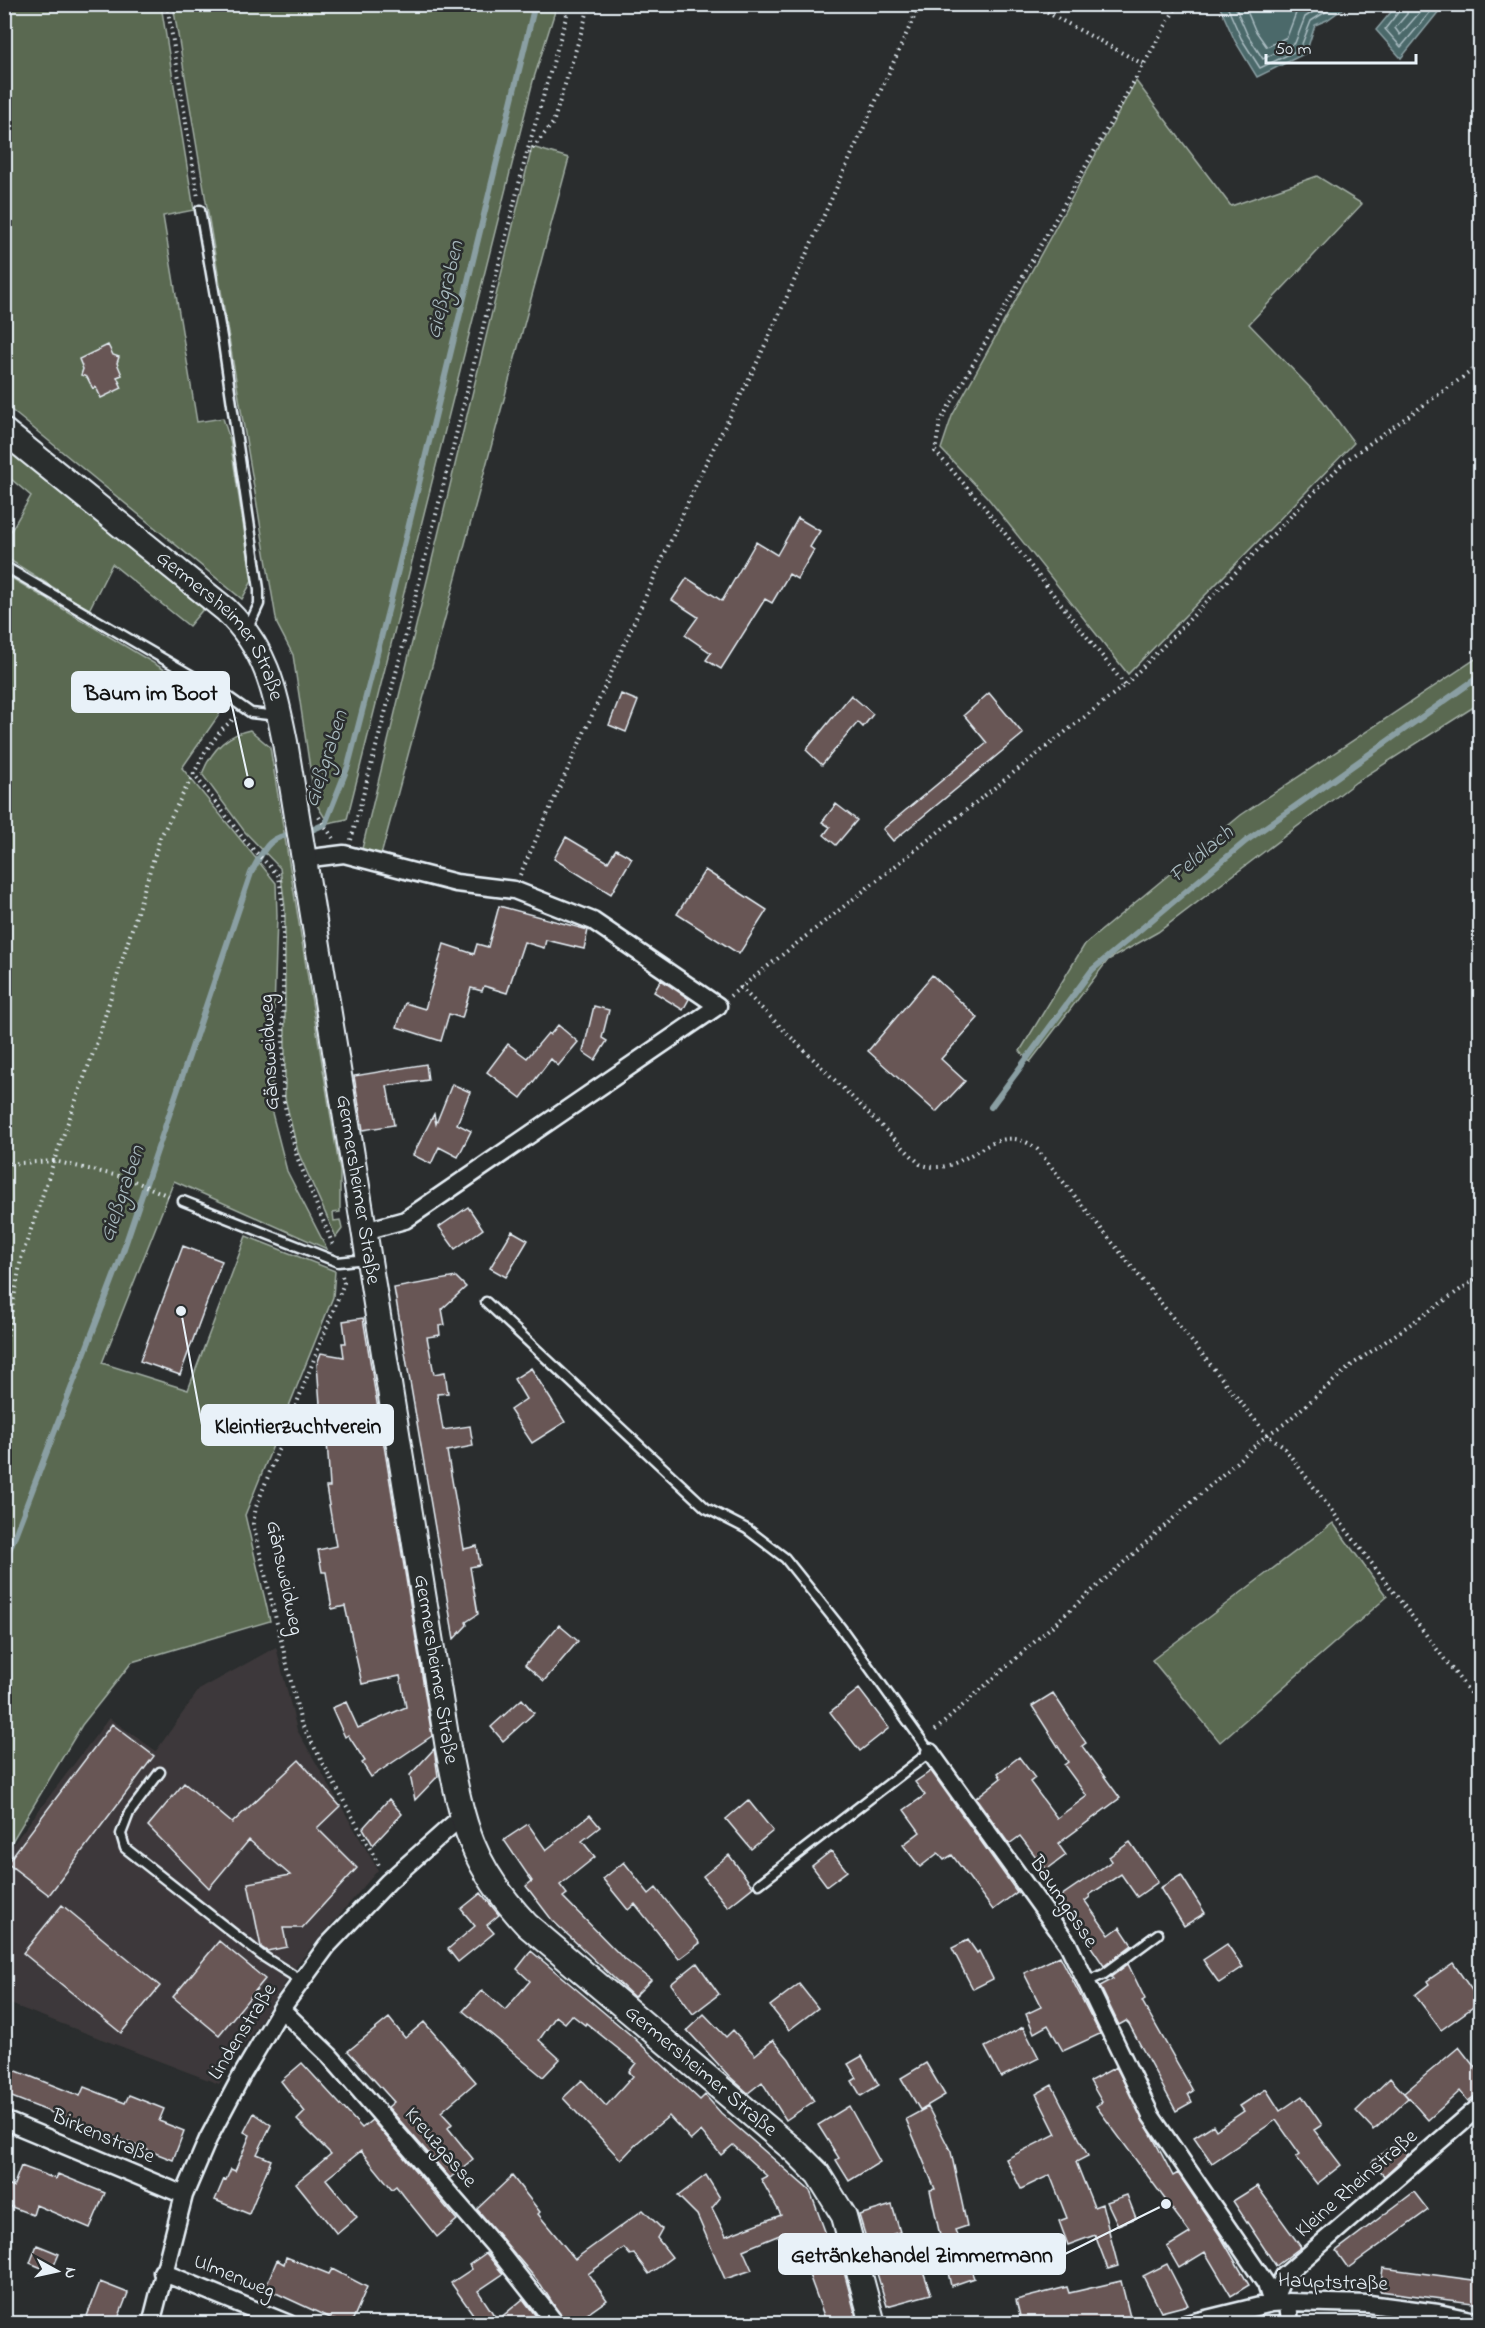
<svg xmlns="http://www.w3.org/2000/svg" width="1485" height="2328" font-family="'Indie Flower',sans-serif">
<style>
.built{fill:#3d393a}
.green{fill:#5a6951;stroke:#a1ada4;stroke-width:1.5}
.water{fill:#4b696b;stroke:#8a9fa3;stroke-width:1.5}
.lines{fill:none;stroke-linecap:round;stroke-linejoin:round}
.shore{stroke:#a9bbc0;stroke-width:1.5}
.stream{stroke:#8a9fa3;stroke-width:6}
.building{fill:#685655;stroke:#e8f1f8;stroke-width:1.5}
.lane-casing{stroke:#e8f1f8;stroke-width:13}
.street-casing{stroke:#e8f1f8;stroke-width:21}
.secondary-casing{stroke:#e8f1f8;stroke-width:28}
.path{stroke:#e8f1f8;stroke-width:4;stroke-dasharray:1.5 4.5;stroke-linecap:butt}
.lane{stroke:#2a2d2e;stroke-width:8}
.street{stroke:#2a2d2e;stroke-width:16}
.secondary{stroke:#2a2d2e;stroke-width:24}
.labels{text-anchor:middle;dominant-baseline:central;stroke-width:5;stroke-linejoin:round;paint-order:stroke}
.street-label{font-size:21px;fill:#e8f1f8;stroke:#2a2d2e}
.water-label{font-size:22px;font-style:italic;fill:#a9bbc0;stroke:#2a2d2e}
.leader{fill:none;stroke:#e8f1f8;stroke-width:2}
.callout-dot{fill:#e8f1f8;stroke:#2a2d2e;stroke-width:2}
.callout{fill:#e8f1f8;stroke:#e8f1f8;stroke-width:2}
.callout-label{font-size:22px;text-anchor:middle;font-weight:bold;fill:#111}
</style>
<rect width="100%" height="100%" fill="#2a2d2e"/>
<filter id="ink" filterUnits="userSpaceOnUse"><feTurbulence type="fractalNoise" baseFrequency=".0167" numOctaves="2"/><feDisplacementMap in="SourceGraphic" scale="12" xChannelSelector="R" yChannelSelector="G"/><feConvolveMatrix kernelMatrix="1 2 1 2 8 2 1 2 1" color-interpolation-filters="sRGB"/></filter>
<g filter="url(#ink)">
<!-- built -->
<path class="built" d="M276 1647 297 1730 378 1870 299 1962 219 2084 5 2002 4 1856 109 1718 156 1751 199 1690Z"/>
<!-- green -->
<path class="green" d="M4 5H161L194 210 163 216 197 422 223 418 230 440 252 581 242 599 5 405Z
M173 5H557L533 81 347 819 328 823 315 802 293 655 277 624Z
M1136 81 1231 206 1317 176 1362 204 1249 324 1323 401 1354 443 1128 674 987 497 941 449 952 416Z
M532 147 569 158 380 859 361 853Z
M4 446 204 608 189 626 112 564 89 610 5 557V541L31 496 5 474Z
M5 574 225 706 182 768 276 883 277 916 271 1109 287 1171 327 1249 174 1181 102 1363 188 1390 246 1236 335 1271 333 1297 245 1515 270 1621 132 1662 82 1725 5 1853Z
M1480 656V703L1356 782 1158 932 1108 960 1030 1062 1020 1051 1085 944 1241 815Z
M250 730 270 747 340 1172V1212L333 1213 334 1221 340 1220 342 1229 336 1237 298 1152 285 1098V907L280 868 245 832 202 774C211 751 225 735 250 730Z
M1333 1523 1387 1597 1220 1742 1152 1660Z"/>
<!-- water -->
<path class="water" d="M1219 5H1348L1327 20 1315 25 1306 53 1257 77 1235 41Z
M1397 5H1444L1401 58 1376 30Z"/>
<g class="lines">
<!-- shore -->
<path class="shore" d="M1226 4 1241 38 1260 68 1300 49 1311 21 1338 4
M1234 4 1247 34 1263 59 1295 43 1305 17 1326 4
M1244 4 1255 30 1267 47 1287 37 1296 13 1306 4
M1401 4 1400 10 1385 29 1401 47 1437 4
M1409 4 1407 14 1395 28 1400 35 1427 4"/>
<!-- stream -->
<path class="stream" d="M305 833 325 824 348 766 390 603 535 4
M991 1107 1092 970 1246 841 1480 676
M4 1564 119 1263 251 873C264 850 267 836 295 834"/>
</g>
<!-- building -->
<path class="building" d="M108 345 113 355 119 357 117 363 122 375 117 377 122 388 101 398 96 387 93 389 87 377 81 375 83 369 79 359Z
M798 518 820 531 810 547 814 550 797 579 789 574 772 603 765 599 721 669 706 660 711 653 685 635 698 617 672 600 687 578 722 601 756 542 777 555Z
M989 693 1023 734 893 841 883 829 987 743 964 715Z
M621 694 638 701 626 732 609 725Z
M851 695 873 714 863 727 858 722 822 765 806 750Z
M836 804 857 820 836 845 824 835 830 827 822 822Z
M566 837 608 862 616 849 632 858 611 894 554 859Z
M705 870 767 910 739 954 677 914Z
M499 906 588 930 584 949 546 940 544 948 524 942 507 993 484 986 482 991 471 988 462 1018 449 1014 441 1041 397 1027 405 1003 425 1009 444 944 474 954 477 944 488 947Z
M932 975 978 1018 941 1059 965 1081 936 1112 868 1051Z
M661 980 689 999 683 1010 654 992Z
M594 1006 609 1010 602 1038 607 1041 595 1060 583 1052Z
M558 1025 578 1042 558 1066 551 1059 521 1098 487 1072 508 1044 527 1058 548 1033 550 1035Z
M426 1064 428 1080 387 1086 394 1125 363 1130 354 1076Z
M452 1084 470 1092 457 1124 471 1131 458 1157 439 1147 431 1164 413 1155 434 1114 436 1124Z
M468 1207 483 1229 455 1249 439 1227Z
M512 1231 528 1240 506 1277 490 1268Z
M183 1246 222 1261 180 1375 140 1361Z
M456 1277 466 1287 442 1309 445 1325 439 1326 440 1335 427 1337 434 1374 445 1372 448 1393 437 1394 443 1430 470 1426 473 1446 447 1451 464 1549 477 1546 480 1565 470 1567 478 1614 466 1622 467 1625 454 1639 394 1288Z
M363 1318 432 1736 371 1777 362 1763 365 1761 348 1735 345 1737 332 1708 346 1702 358 1728 406 1707 400 1676 362 1684 345 1606 332 1609 326 1572H322L318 1550 336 1546 326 1487H330L328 1455 325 1418 321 1417 317 1364 321 1353 344 1357 342 1343H346L343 1321Z
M531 1368 565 1422 532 1443 510 1410 526 1399 514 1379Z
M559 1625 578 1641 544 1681 525 1665Z
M859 1689 889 1728 860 1751 830 1712Z
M1053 1693 1086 1743 1082 1746 1120 1798 1058 1844 1066 1855 1046 1870 1020 1836 1009 1844 976 1798 1001 1778 998 1773 1019 1757 1035 1778 1030 1782 1057 1818 1087 1796 1064 1765 1068 1762 1032 1706Z
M522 1699 534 1713 503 1741 491 1727Z
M112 1724 154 1756 49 1895 7 1863Z
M434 1749 438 1776 415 1800 410 1775Z
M299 1760 340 1806 317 1828 357 1868 302 1928H283L287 1947 267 1951 261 1947 248 1883 290 1875 249 1840 209 1888 148 1826 184 1783 232 1823Z
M931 1771 1017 1892 993 1910 952 1855 944 1860 938 1853 920 1867 903 1845 920 1832 904 1810 925 1795 915 1782Z
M389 1799 402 1814 373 1845 363 1828Z
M748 1800 773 1831 751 1849 726 1819Z
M590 1815 600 1827 582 1841 595 1857 560 1885 567 1894 563 1897 623 1958 651 1980 634 1997 552 1920 526 1886 532 1881 504 1840 528 1824 546 1850Z
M1130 1842 1158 1882 1137 1897 1121 1874 1089 1895 1090 1897 1085 1901 1109 1935 1120 1927 1132 1945 1104 1966 1058 1898 1112 1861 1109 1857Z
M831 1851 847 1871 827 1886 812 1866Z
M729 1855 753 1887 728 1907 703 1876Z
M624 1862 649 1894 656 1888 700 1943 679 1959 635 1904 628 1910 603 1879Z
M1181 1875 1205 1913 1184 1926 1160 1888Z
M481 1893 499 1915 487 1925 494 1933 458 1962 448 1949 475 1926 461 1909Z
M62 1905 160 1986 121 2033 23 1953Z
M968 1940 977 1953 979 1951 993 1979 973 1989 952 1948Z
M219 1941 265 1979 219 2035 173 1997Z
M1227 1944 1243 1967 1219 1983 1203 1960Z
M531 1951 633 2037 700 2100 705 2095 721 2113 810 2191 829 2242 801 2252 797 2240 791 2242 787 2232 743 2250 752 2270 725 2279 697 2215 678 2196 706 2175 720 2198 712 2208 726 2236 781 2215 761 2179 767 2176 733 2145 721 2155 701 2131 691 2140 669 2116 638 2142 621 2160 563 2098 582 2080 606 2106 633 2076 629 2072 636 2063 586 2023 585 2025 572 2015 565 2023 556 2016 539 2040 560 2059 543 2077 463 2011 482 1990 505 2010 530 1981 517 1969Z
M1060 1956 1100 2034 1063 2051 1048 2025 1034 2033 1026 2014 1041 2007 1024 1973Z
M697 1963 719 1994 693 2014 671 1984Z
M1453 1963 1480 2002 1441 2030 1415 1995 1429 1984 1427 1981Z
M1128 1964 1145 1999 1142 2001 1193 2091 1188 2094 1192 2102 1176 2111 1129 2024 1126 2021 1119 2025 1100 1986 1113 1979 1111 1977Z
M799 1984 818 2008 789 2030 770 2006Z
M704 2014 726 2037 733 2030 755 2055 773 2040 789 2059 814 2101 786 2120 762 2082 748 2093 729 2076 687 2030Z
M389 2018 405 2038 424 2022 476 2082 441 2112 452 2124 448 2128 473 2159 450 2178 388 2107 394 2102 348 2051Z
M1023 2027 1039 2058 1001 2077 985 2047Z
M1459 2047 1480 2074V2092L1468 2101 1460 2091 1428 2120 1404 2093Z
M862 2056 879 2085 861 2096 852 2081 857 2078 848 2064Z
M302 2063 362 2128 372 2120 457 2220 437 2237 396 2186 392 2189 361 2151 326 2179 357 2217 337 2234 296 2183 331 2154 297 2120 305 2112 281 2081Z
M926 2063 945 2095 920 2110 901 2078Z
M4 2066 80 2096 84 2087 125 2103 129 2095 164 2109 159 2121 184 2131 173 2160 4 2094Z
M1116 2067 1173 2176 1178 2173 1221 2237 1249 2285 1231 2296 1205 2252 1179 2268 1167 2247 1190 2233 1096 2106 1102 2102 1090 2081Z
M1390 2078 1408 2098 1374 2130 1356 2111Z
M1052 2085 1088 2156 1076 2162 1094 2207 1102 2204 1118 2266 1108 2269 1095 2235 1068 2245 1059 2221 1067 2218 1050 2175 1021 2189 1006 2159 1056 2134 1036 2094Z
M1266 2089 1280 2111 1302 2096 1322 2125 1314 2130 1341 2165 1317 2184 1296 2157 1300 2154 1276 2120 1212 2163 1194 2137 1213 2125 1216 2130 1244 2111 1240 2106Z
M849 2106 880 2162 849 2181 836 2160 839 2158 818 2125Z
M928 2107 951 2152 967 2226 955 2230 974 2278 951 2286 930 2190 935 2189 906 2119Z
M254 2113 271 2125 257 2154 271 2160 249 2214 215 2200 224 2179 226 2180 231 2169 235 2171 250 2135 244 2132Z
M1397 2141 1408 2154 1384 2176 1372 2162Z
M21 2166 56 2179 58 2174 105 2193 90 2228 36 2205 33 2215 4 2204V2184L13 2187Z
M512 2176 540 2212 538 2214 575 2259 643 2210 662 2229 657 2238 672 2257 649 2274 634 2254 630 2255 624 2248 588 2274 607 2300 573 2324H566L541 2285 477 2209Z
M1257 2186 1301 2247 1276 2266 1233 2201Z
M1414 2192 1428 2210 1348 2268 1336 2251Z
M1127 2195 1136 2218 1118 2225 1107 2202Z
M892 2205 900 2232 893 2234 905 2273 922 2268 931 2294 887 2306 859 2215Z
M830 2243 833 2252 838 2250 840 2257 858 2324H827L804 2261Z
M37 2245 59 2254 51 2272 30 2263Z
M486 2253 503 2274 478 2291 494 2315 480 2324 451 2283 472 2269 469 2265Z
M286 2257 329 2274 332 2269 367 2287 351 2324H343L265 2288 277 2260 284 2264Z
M1167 2264 1188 2305 1161 2312 1143 2276Z
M1383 2268 1480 2281V2304L1380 2291Z
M1121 2281 1130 2317 1105 2324H1022L1016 2300 1067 2287 1069 2293Z
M100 2282 128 2293 116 2324H84Z
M523 2299 542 2324H493Z"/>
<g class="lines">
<defs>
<path id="lane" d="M200 210 223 343 259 589V604L248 628
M4 566 227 696 251 713 278 716
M183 1201 338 1262 366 1259
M486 1302 706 1508 747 1529 785 1558 841 1628 930 1752 759 1884
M160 1772 129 1813 121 1834 125 1848 261 1955 302 1981
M1086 1982 1104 1974 1158 1934"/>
<path id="street" d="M303 859 344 854 456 883 514 890 593 921 718 1006 405 1220 365 1231
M930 1752 1068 1944 1151 2116 1266 2284 1272 2303
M281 2009 329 2055 493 2244 556 2324
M4 2120 184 2195
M162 2272 289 2324
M1288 2302 1290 2324
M1272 2303 1284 2276 1480 2106
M151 2324 184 2195 208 2139 242 2075 281 2009 327 1946 388 1882 461 1817
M1186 2324 1272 2303 1288 2302 1369 2304 1438 2313 1480 2322"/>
<g id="secondary">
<path id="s1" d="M4 431 226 610C267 650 274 688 285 742L448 1748C463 1826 471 1865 527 1925L796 2152 818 2174 844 2216 873 2324"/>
</g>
</defs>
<!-- lane casing -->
<use href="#lane" class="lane-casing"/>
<!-- street casing -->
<use href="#street" class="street-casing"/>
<!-- secondary casing -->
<use href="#secondary" class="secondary-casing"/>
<!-- path -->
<path class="path" d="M167 4 198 197
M1031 4 1143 64
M529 153 553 123 590 4
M1125 685 980 502 935 451 940 422 1178 4
M193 773 246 842 279 876 283 908V1098L297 1157 333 1245
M319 817 333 838
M351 840 400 658 526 156 570 4
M520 875 703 469 755 367 920 4
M740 987 920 1164C966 1182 992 1114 1037 1149L1267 1435 932 1733
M730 996 1125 685 1345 461 1480 365
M4 1164 54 1161 97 1042 160 838 205 752 222 729 236 717
M342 1276 344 1283 256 1507 253 1524 301 1723 380 1867
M1480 1276 1353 1364 1284 1424 1267 1435 1282 1445 1480 1706
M4 1353 21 1259 54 1161 127 1178 171 1197"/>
<!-- lane -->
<use href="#lane" class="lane"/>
<!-- street -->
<use href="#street" class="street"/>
<!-- secondary -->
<use href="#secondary" class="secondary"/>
</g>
</g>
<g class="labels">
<!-- street labels -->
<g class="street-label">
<text stroke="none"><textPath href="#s1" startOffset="294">Germersheimer Straße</textPath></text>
<text transform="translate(270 1052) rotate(-93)">Gänsweidweg</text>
<text stroke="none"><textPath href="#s1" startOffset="886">Germersheimer Straße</textPath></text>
<text transform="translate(284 1578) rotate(78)">Gänsweidweg</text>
<text stroke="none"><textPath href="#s1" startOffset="1372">Germersheimer Straße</textPath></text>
<text transform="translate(1063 1902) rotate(56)">Baumgasse</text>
<text transform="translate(243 2032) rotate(-58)">Lindenstraße</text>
<text stroke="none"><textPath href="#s1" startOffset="1876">Germersheimer Straße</textPath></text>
<text transform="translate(103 2137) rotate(23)">Birkenstraße</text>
<text transform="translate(440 2148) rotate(49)">Kreuzgasse</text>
<text transform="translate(1357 2184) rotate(-41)">Kleine Rheinstraße</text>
<text transform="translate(234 2277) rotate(22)">Ulmenweg</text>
<text transform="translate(1333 2283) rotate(2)">Hauptstraße</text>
</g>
<!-- water labels -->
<g class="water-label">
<text transform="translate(446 290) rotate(-76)">Gießgraben</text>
<text transform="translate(327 759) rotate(-72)">Gießgraben</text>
<text transform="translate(1202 855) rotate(-40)">Feldlach</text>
<text transform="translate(123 1194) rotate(-71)">Gießgraben</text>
</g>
</g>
<!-- callouts -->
<path class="leader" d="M249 783L229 692M181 1311L202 1425M1166 2204L1065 2254"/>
<g class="callout-dot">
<circle cx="249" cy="783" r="6"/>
<circle cx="181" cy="1311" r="6"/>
<circle cx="1166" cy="2204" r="6"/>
</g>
<g class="callout">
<rect x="72" y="672" width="157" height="40" rx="6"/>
<rect x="202" y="1405" width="191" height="40" rx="6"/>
<rect x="779" y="2234" width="286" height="40" rx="6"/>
</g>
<g class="callout-label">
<text x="151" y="700">Baum im Boot</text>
<text x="298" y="1433">Kleintierzuchtverein</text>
<text x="922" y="2262">Getränkehandel Zimmermann</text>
</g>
<!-- margin -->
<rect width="1485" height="2328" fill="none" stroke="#2a2d2e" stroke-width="24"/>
<rect x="12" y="12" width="1461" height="2304" fill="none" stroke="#e8f1f8" stroke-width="2" filter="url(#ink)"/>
<!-- north arrow -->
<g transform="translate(57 2271) rotate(98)" stroke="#2a2d2e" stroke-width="4.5" paint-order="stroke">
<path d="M0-4.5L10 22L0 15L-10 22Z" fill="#e8f1f8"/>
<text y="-9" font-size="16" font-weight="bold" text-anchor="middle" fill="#e8f1f8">N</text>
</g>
<!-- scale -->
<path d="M1266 54v9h150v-9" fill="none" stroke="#e8f1f8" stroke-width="3"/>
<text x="1275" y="54" font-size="18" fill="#e8f1f8" stroke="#2a2d2e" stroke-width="4.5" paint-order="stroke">50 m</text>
</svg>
